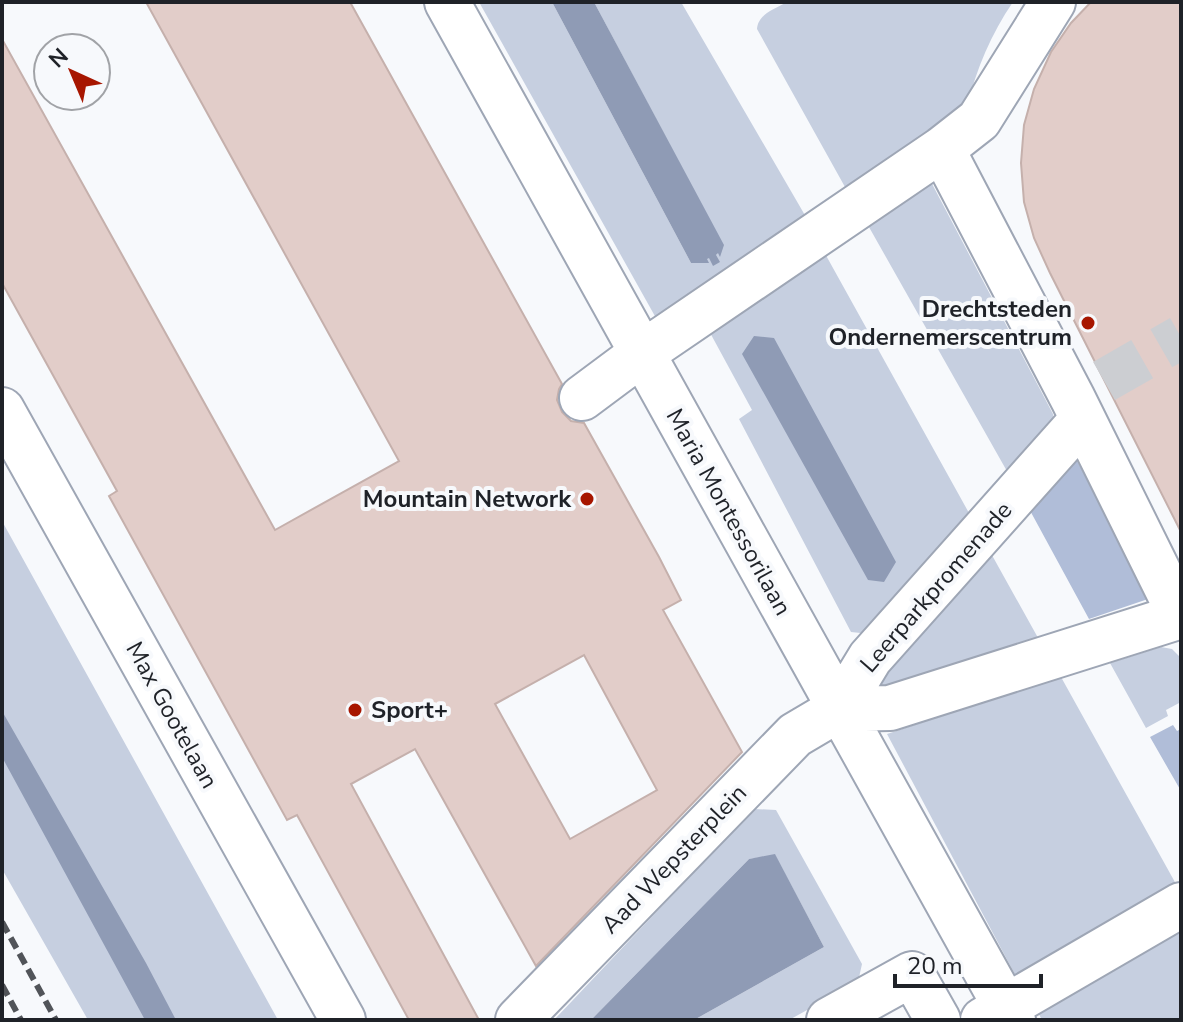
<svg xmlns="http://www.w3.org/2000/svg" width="1183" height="1022" font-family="'Nunito Sans',sans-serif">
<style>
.green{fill:#c6cfe0}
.forest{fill:#b0bdd8}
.water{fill:#8f9bb5}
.building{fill:#e2cdc9;stroke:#c5b0ac;stroke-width:2;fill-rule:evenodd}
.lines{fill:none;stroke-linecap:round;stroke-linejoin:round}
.minor-tunnel{stroke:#ccced2;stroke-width:44;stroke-dasharray:44 22;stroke-linecap:butt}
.minor-casing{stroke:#9ea6b5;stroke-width:48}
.minor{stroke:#fff;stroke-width:44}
.rail{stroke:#515459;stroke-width:6;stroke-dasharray:12 6;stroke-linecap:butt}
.poi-dot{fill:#a71600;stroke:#f7f9fc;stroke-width:3}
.labels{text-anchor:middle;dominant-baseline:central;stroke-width:8;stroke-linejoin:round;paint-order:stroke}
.poi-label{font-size:24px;font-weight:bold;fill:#1f2228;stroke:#f7f9fc;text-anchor:end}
.street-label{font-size:24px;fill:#1f2228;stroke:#f7f9fc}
</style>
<rect width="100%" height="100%" fill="#f7f9fc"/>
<!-- green -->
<path class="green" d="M479 2H552L691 263 716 255 723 245 594 2H681L806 217 656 318Z
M787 2H1013C991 34 977 68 967 106L845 187 757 29C758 14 775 9 787 2Z
M930 180 1053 414 1056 431 1008 473 865 220Z
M823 250 974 522 870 634 851 632 739 419 752 410 708 329Z
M2 521 278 1020H88L2 869Z
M988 548 1042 645 886 693 873 671Z
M1161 647 1172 649 1181 658V702L1166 710 1168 716 1146 728 1110 663Z
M1061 677 1181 893 1020 984 887 734Z
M754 809 776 810 862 964 858 982 789 1020H694L824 947 775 855 749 859 591 1020H554Z
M1181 919V1020H1042L1033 1003Z"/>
<!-- forest -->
<path class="forest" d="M1076 459 1151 598 1089 619 1027 505Z
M1173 725 1177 731 1181 729V791L1150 737Z"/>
<!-- water -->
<path class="water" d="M552 2H594L724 245 720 257 718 253 716 255 720 262 713 266 709 258 707 259 709 263H691Z
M754 336 774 338 896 562 884 582 868 580 742 354Z
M2 711 146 963 176 1020H145L2 757Z
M775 854 824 947 694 1020H591L749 859Z"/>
<!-- building -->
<path class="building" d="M146 2H350L562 384 559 389 557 400 562 412 571 421 584 423 659 557 681 600 663 610 742 752 536 966 415 749 351 784 479 1020H409L297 815 287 820 109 496 117 491 2 283V39L275 530 399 461ZM584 655 657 790 570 839 495 704Z
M1091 2H1181V532L1050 273 1034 238 1024 202 1021 163 1024 125 1034 89 1051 52 1071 23Z"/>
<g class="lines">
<!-- minor-tunnel -->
<path class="minor-tunnel" d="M1104 381 1181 337"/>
<defs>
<path id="minor" d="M447 2 1013 1020
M942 149 1073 399 1181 617
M582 398 641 354 942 149 979 120 1053 2
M2 410 343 1020
M839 709 890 708 1181 616
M518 1020 795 735 839 709 870 658 1083 419
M829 1020 912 974 938 1020
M983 1020 1181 905"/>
</defs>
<!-- minor casing -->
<use href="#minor" class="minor-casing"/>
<!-- minor -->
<use href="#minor" class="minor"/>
<!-- rail -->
<path class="rail" d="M2 922 56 1020
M2 985 21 1020"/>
</g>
<!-- markers -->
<g class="poi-dot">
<circle cx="1088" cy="323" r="8"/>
<circle cx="587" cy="499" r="8"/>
<circle cx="355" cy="710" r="8"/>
</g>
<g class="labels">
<!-- poi labels -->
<g class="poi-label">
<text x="1072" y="309">Drechtsteden<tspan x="1072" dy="28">Ondernemerscentrum</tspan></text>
<text x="571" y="499">Mountain Network</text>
<text x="371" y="710" text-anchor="start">Sport+</text>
</g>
<!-- street labels -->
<g class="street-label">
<text transform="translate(729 512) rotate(61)">Maria Montessorilaan</text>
<text transform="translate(936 587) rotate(-49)">Leerparkpromenade</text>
<text transform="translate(172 715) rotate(61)">Max Gootelaan</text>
<text transform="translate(674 859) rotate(-46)">Aad Wepsterplein</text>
</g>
</g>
<!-- border -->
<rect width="1183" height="1022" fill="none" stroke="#1f2228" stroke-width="8"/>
<!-- north arrow -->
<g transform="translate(72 72) rotate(316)"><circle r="38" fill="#f7f9fc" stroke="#a1a3a7" stroke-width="2"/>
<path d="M0-6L14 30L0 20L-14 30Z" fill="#a71600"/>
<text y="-12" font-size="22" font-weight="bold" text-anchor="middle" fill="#1f2228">N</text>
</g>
<!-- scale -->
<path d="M895 974v12h146v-12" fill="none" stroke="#1f2228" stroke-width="4"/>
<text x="907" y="974" font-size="24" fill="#1f2228" stroke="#f7f9fc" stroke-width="6" paint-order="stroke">20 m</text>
</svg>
